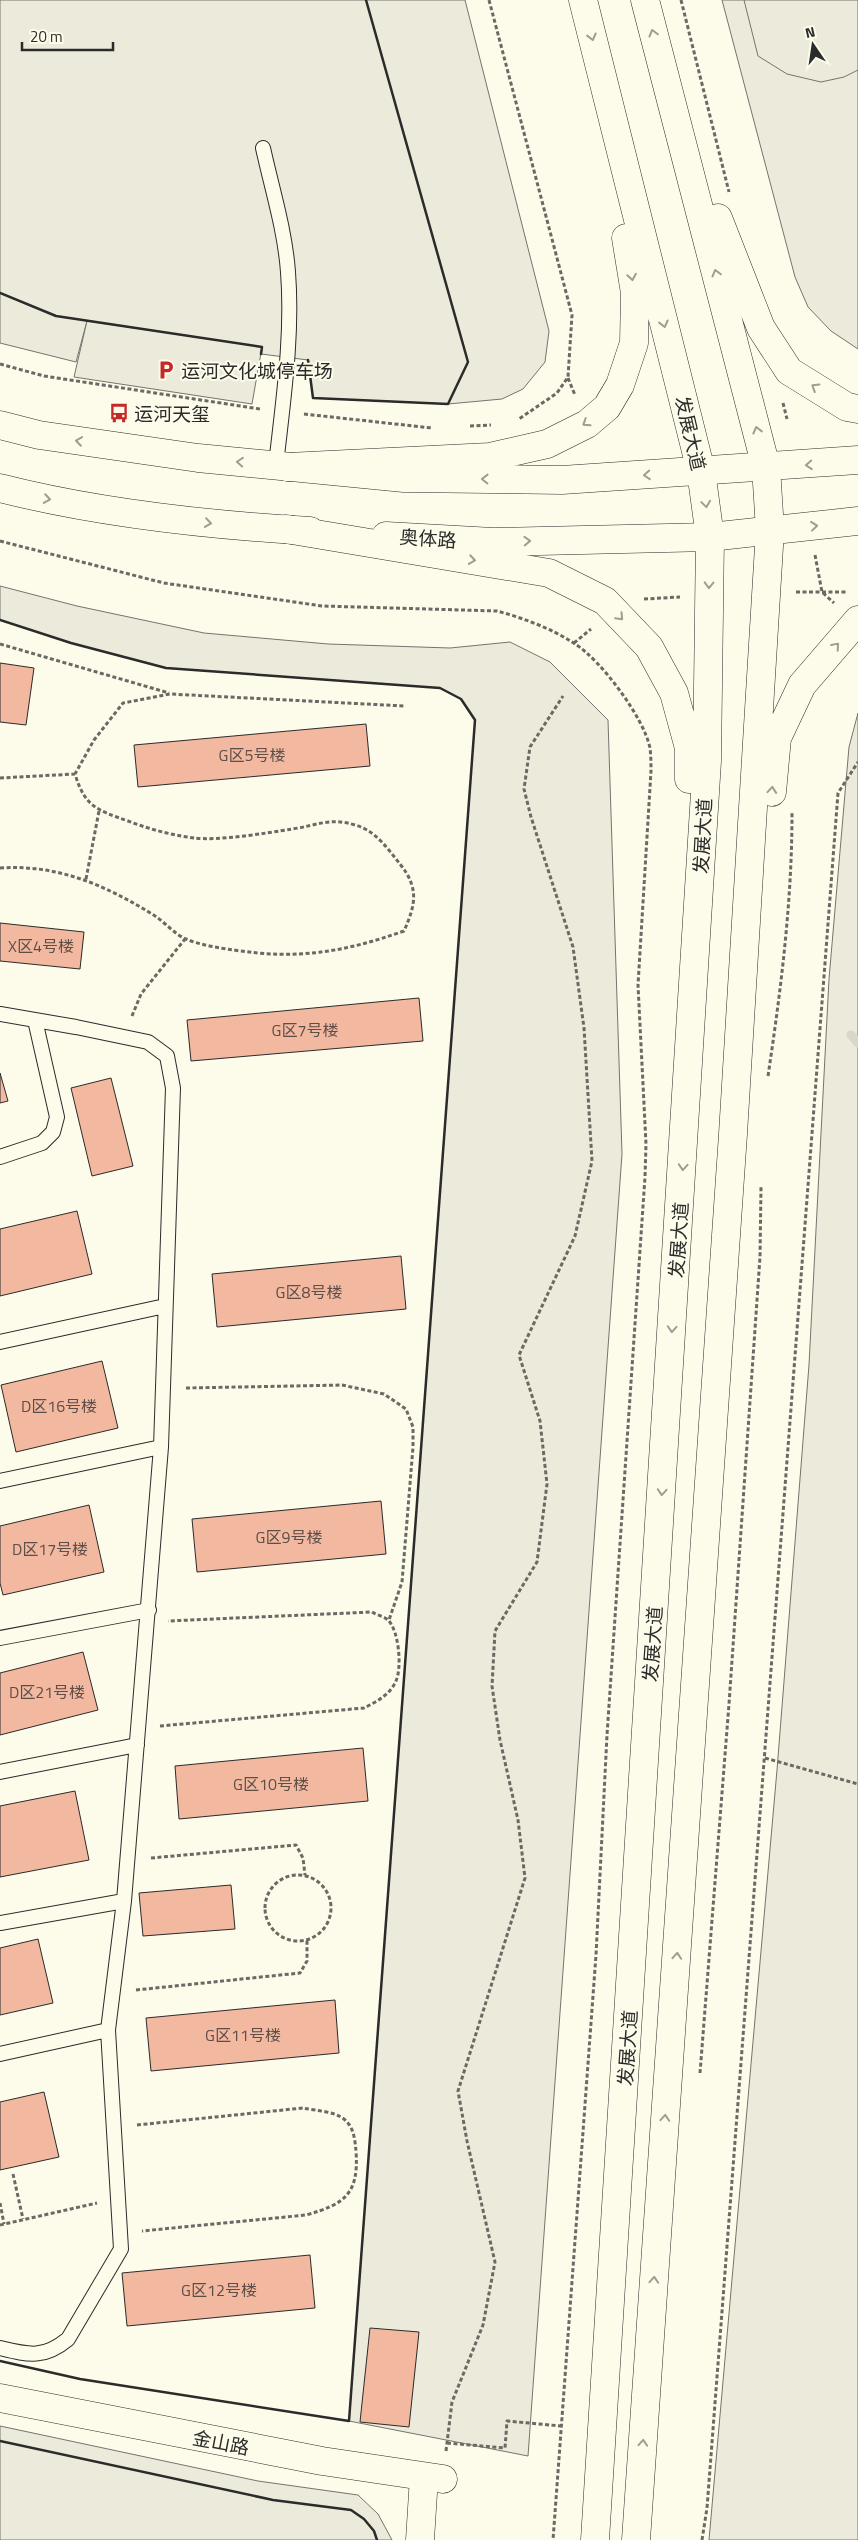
<svg xmlns="http://www.w3.org/2000/svg" width="858" height="2540" font-family="'Titillium Web','Noto Sans SC',sans-serif">
<style>
.green{fill:#ecebdb;stroke:#74746e}
.parking{fill:#eceadb;stroke:#74746e}
.lines{fill:none;stroke-linecap:round;stroke-linejoin:round}
.stream{stroke:#d8d7c9;stroke-width:9}
.building{fill:#f2b8a0;stroke:#2b2b2b}
.service-casing{stroke:#2b2b2b;stroke-width:16}
.minor-casing{stroke:#2b2b2b;stroke-width:29}
.tertiary-casing{stroke:#2b2b2b;stroke-width:29}
.secondary-casing{stroke:#2b2b2b;stroke-width:29}
.primary-casing{stroke:#2b2b2b;stroke-width:29}
.path{stroke:#6a6964;stroke-width:3;stroke-dasharray:4 2.5;stroke-linecap:butt}
.service{stroke:#fdfbea;stroke-width:14}
.minor{stroke:#fdfbea;stroke-width:28}
.tertiary{stroke:#fdfbea;stroke-width:28}
.secondary{stroke:#fdfbea;stroke-width:28}
.primary{stroke:#fdfbea;stroke-width:28}
.wall{stroke:#2b2b2b;stroke-width:2.5}
.oneway{stroke:#9e9d94}
.labels{text-anchor:middle;dominant-baseline:central;stroke-width:4;stroke-linejoin:round;paint-order:stroke}
.number-label{font-size:16px;fill:#5d4e48}
.poi-label{font-size:19px;fill:#2b2b2b;stroke:#fdfbea;text-anchor:start}
.street-label{font-size:19px;fill:#2b2b2b;stroke:#fdfbea}
</style>
<rect width="100%" height="100%" fill="#fdfbea"/>
<!-- green -->
<path class="green" d="M0 0H465L549 331 545 362 523 389 502 399 448 404 313 398 308 360 261 354V347L87 321 76 362 0 343Z
M722 0H858V349L831 331 808 307 795 277Z
M0 586 77 606 204 633 328 644 450 648 510 642 550 662 608 720 622 1154 528 2456 349 2421 475 720 461 699 440 688 166 668 71 643 0 620Z
M858 713V2540H709L777 1770 809 1365 829 979 849 747Z
M0 2426 258 2481 358 2495 378 2514 392 2540H0Z"/>
<!-- parking -->
<path class="parking" d="M744 0H858V70L844 77 821 82 787 74 758 56Z
M87 321 262 347 252 404 74 377Z"/>
<g class="lines">
<!-- stream -->
<path class="stream" d="M851 1035 858 1043"/>
</g>
<!-- building -->
<path class="building" d="M0 663 34 668 26 725 0 722Z
M366 724 370 766 138 787 134 745Z
M0 923 84 932 80 969 0 961Z
M419 998 423 1041 191 1061 187 1020Z
M0 1073 8 1101 0 1103Z
M111 1078 133 1166 92 1176 71 1088Z
M77 1211 92 1274 0 1296V1229Z
M401 1256 406 1309 217 1327 212 1274Z
M102 1361 118 1428 16 1452 1 1385Z
M381 1501 386 1554 197 1572 192 1519Z
M89 1505 104 1572 3 1595 0 1583V1526Z
M83 1652 98 1710 0 1735V1673Z
M363 1748 368 1801 179 1819 175 1766Z
M75 1791 89 1860 0 1877V1806Z
M231 1885 235 1929 143 1936 139 1893Z
M38 1939 53 2003 0 2015V1948Z
M335 2000 339 2053 151 2071 146 2018Z
M44 2092 59 2157 0 2170V2102Z
M310 2255 315 2308 127 2326 122 2273Z
M370 2328 419 2332 409 2427 360 2422Z"/>
<g class="lines">
<defs>
<path id="service" d="M263 148C272 189 285 230 288 272 293 336 283 401 276 465
M0 1014 76 1027 148 1042 167 1056 173 1088 161 1447 124 1901 108 2030 121 2249 68 2339C44 2359 29 2355 0 2348
M0 1157 42 1143 53 1132 57 1117 35 1020
M0 1342 165 1306
M0 1481 161 1447
M0 1638 149 1610
M0 1772 137 1745
M0 1923 124 1901
M0 2054 108 2030"/>
<path id="minor" d="M420 2540 424 2477"/>
<path id="tertiary" d="M0 2398 322 2461 443 2479"/>
<path id="secondary" d="M0 425 39 435 198 458 404 478 562 480 858 460
M0 488C98 513 209 525 310 531
M386 536 493 542 710 537 858 521"/>
<path id="primary" d="M583 0 701 471 710 537 707 761 595 2540
M718 218 761 328 789 371 847 407 858 409
M288 467 490 457 547 444 587 424 607 407 620 385 634 343 635 293 626 238
M286 529 549 573 605 601 649 647 674 693 689 748V779
M772 792 777 738 802 685 858 620
M636 2540 733 1134 770 530 766 467 645 0"/>
</defs>
<!-- service casing -->
<use href="#service" class="service-casing"/>
<!-- minor casing -->
<use href="#minor" class="minor-casing"/>
<!-- tertiary casing -->
<use href="#tertiary" class="tertiary-casing"/>
<!-- secondary casing -->
<use href="#secondary" class="secondary-casing"/>
<!-- primary casing -->
<use href="#primary" class="primary-casing"/>
<!-- path -->
<path class="path" d="M489 0 572 315 568 377 557 393 519 419
M681 0 729 192
M0 364 44 376 260 409
M568 378 575 395
M783 403 787 419
M304 414 432 428
M470 426 491 425
M0 541 164 583 322 606 497 611C523 618 553 629 575 644 601 660 644 718 650 748 651 756 651 764 651 771L638 985 646 1144 645 1177 607 1735 596 1955 553 2540
M815 555 822 592 834 603
M796 592H847
M644 599 680 597
M574 643 591 629
M0 644 169 693
M0 778 75 774
M0 868C57 864 105 885 152 914 164 921 174 934 186 939 200 945 219 948 234 950 298 960 344 952 404 931 416 904 419 888 400 864 388 849 375 830 355 825 330 817 315 826 292 829 267 833 218 841 194 838 171 835 149 829 128 821 97 810 85 807 75 774L94 740 123 703 170 694 405 706
M86 879 99 811
M132 1016 141 994 185 939
M768 1076C781 989 792 902 792 813
M186 1388 342 1385 384 1394 406 1409 413 1427V1447L402 1582 389 1620
M160 1726 364 1708C376 1702 390 1695 396 1681 402 1667 399 1633 389 1621 386 1617 377 1615 372 1612L168 1621
M765 1758 858 1784
M151 1858 296 1845 303 1858 305 1875
M265 1908a33 33 0 1 1 66 0a33 33 0 1 1-66 0Z
M136 1990 300 1973 307 1961V1940
M700 2073 729 1704 760 1257 761 1187
M137 2125 303 2108C316 2111 338 2111 347 2122 354 2129 355 2141 356 2151 359 2194 345 2204 306 2215L142 2231
M13 2174 23 2219
M0 2203 4 2224
M0 2225 97 2203
M447 2443 505 2448 507 2421 561 2426
M446 2451 452 2402 483 2325 495 2262 467 2141 458 2091 525 1878 518 1820 500 1740 492 1686 495 1631 537 1562 547 1484 540 1421 519 1355 575 1236 592 1161 584 1028 573 947 531 817 524 789 530 747 563 696
M702 2540 707 2508 838 793 858 762"/>
<!-- service -->
<use href="#service" class="service"/>
<!-- minor -->
<use href="#minor" class="minor"/>
<!-- tertiary -->
<use href="#tertiary" class="tertiary"/>
<!-- secondary -->
<use href="#secondary" class="secondary"/>
<!-- primary -->
<use href="#primary" class="primary"/>
<!-- wall -->
<path class="wall" d="M0 293 56 316 262 347 261 354
M308 360 313 398 448 404 468 362 366 0
M0 620 71 643 166 668 440 688 461 699 475 720 349 2421 80 2379 0 2361
M0 2441 273 2500 351 2510 364 2519 374 2531 377 2540"/>
</g>
<!-- one-way arrows -->
<defs><path id="oneway-chevron" d="M-2-3.5L2.5 0L-2 3.5" fill="none" stroke-width="1.6" stroke-linecap="round" stroke-linejoin="round" transform="scale(1.25)"/></defs>
<g class="oneway">
<use href="#oneway-chevron" transform="translate(653 33) rotate(-105)"/>
<use href="#oneway-chevron" transform="translate(592 37) rotate(76)"/>
<use href="#oneway-chevron" transform="translate(716 273) rotate(-105)"/>
<use href="#oneway-chevron" transform="translate(632 277) rotate(81)"/>
<use href="#oneway-chevron" transform="translate(664 324) rotate(76)"/>
<use href="#oneway-chevron" transform="translate(815 387) rotate(-148)"/>
<use href="#oneway-chevron" transform="translate(586 423) rotate(147)"/>
<use href="#oneway-chevron" transform="translate(757 430) rotate(-104)"/>
<use href="#oneway-chevron" transform="translate(79 441) rotate(-172)"/>
<use href="#oneway-chevron" transform="translate(240 462) rotate(-175)"/>
<use href="#oneway-chevron" transform="translate(809 465) rotate(176)"/>
<use href="#oneway-chevron" transform="translate(647 475) rotate(176)"/>
<use href="#oneway-chevron" transform="translate(485 479) rotate(-179)"/>
<use href="#oneway-chevron" transform="translate(47 499) rotate(9)"/>
<use href="#oneway-chevron" transform="translate(706 504) rotate(82)"/>
<use href="#oneway-chevron" transform="translate(208 523) rotate(8)"/>
<use href="#oneway-chevron" transform="translate(814 526) rotate(-6)"/>
<use href="#oneway-chevron" transform="translate(527 541) rotate(-2)"/>
<use href="#oneway-chevron" transform="translate(472 560) rotate(9)"/>
<use href="#oneway-chevron" transform="translate(709 585) rotate(91)"/>
<use href="#oneway-chevron" transform="translate(620 617) rotate(47)"/>
<use href="#oneway-chevron" transform="translate(836 646) rotate(-49)"/>
<use href="#oneway-chevron" transform="translate(772 790) rotate(-85)"/>
<use href="#oneway-chevron" transform="translate(683 1167) rotate(94)"/>
<use href="#oneway-chevron" transform="translate(672 1329) rotate(94)"/>
<use href="#oneway-chevron" transform="translate(662 1492) rotate(94)"/>
<use href="#oneway-chevron" transform="translate(677 1956) rotate(-86)"/>
<use href="#oneway-chevron" transform="translate(665 2118) rotate(-86)"/>
<use href="#oneway-chevron" transform="translate(654 2280) rotate(-86)"/>
<use href="#oneway-chevron" transform="translate(643 2443) rotate(-86)"/>
</g>
<!-- icons -->
<defs>
<symbol id="parking-bare" viewBox="-9 -9 18 18"><path d="M-3.5-5.5H1a3.5 3.5 0 0 1 0 7H-1V5.5H-3.5ZM-1-3.4V-.6H.8a1.4 1.4 0 0 0 0-2.8Z" fill="#c62828" stroke="#fdfbea" stroke-width="2.5" paint-order="stroke"/></symbol>
<symbol id="bus-bare" viewBox="-9 -9 18 18"><path d="M-5-6H5V4H4V6H2V4H-2V6H-4V4H-5ZM-3.5-4V0h7V-4ZM-3.5 1.2v1.5H-2V1.2ZM2 1.2v1.5H3.5V1.2Z" fill="#c62828" stroke="#fdfbea" stroke-width="2.5" paint-order="stroke"/></symbol>
</defs>
<g fill-rule="evenodd">
<use href="#parking-bare" x="152" y="356" width="28" height="28"/>
<use href="#bus-bare" x="105" y="399" width="28" height="28"/>
</g>
<g class="labels">
<!-- number labels -->
<g class="number-label">
<text x="252" y="755">G区5号楼</text>
<text x="41" y="946">X区4号楼</text>
<text x="305" y="1030">G区7号楼</text>
<text x="309" y="1292">G区8号楼</text>
<text x="59" y="1406">D区16号楼</text>
<text x="289" y="1537">G区9号楼</text>
<text x="50" y="1549">D区17号楼</text>
<text x="47" y="1692">D区21号楼</text>
<text x="271" y="1784">G区10号楼</text>
<text x="243" y="2035">G区11号楼</text>
<text x="219" y="2290">G区12号楼</text>
</g>
<!-- poi labels -->
<g class="poi-label">
<text x="181" y="370">运河文化城停车场</text>
<text x="134" y="413">运河天玺</text>
</g>
<!-- street labels -->
<g class="street-label">
<text transform="translate(691 433) rotate(77)">发展大道</text>
<text transform="translate(428 538) rotate(4)">奥体路</text>
<text transform="translate(702 836) rotate(-87)">发展大道</text>
<text transform="translate(678 1240) rotate(-86)">发展大道</text>
<text transform="translate(652 1644) rotate(-86)">发展大道</text>
<text transform="translate(627 2048) rotate(-86)">发展大道</text>
<text transform="translate(221 2442) rotate(11)">金山路</text>
</g>
</g>
<!-- north arrow -->
<g transform="translate(813 45) rotate(347)" stroke="#fdfbea" stroke-width="4" paint-order="stroke">
<path d="M0-4L9 19L0 12L-9 19Z" fill="#2b2b2b"/>
<text y="-8" font-size="14" font-weight="bold" text-anchor="middle" fill="#2b2b2b">N</text>
</g>
<!-- scale -->
<path d="M22 42v8h91v-8" fill="none" stroke="#2b2b2b" stroke-width="2.5"/>
<text x="30" y="42" font-size="15" fill="#2b2b2b" stroke="#fdfbea" stroke-width="4" paint-order="stroke">20 m</text>
</svg>
